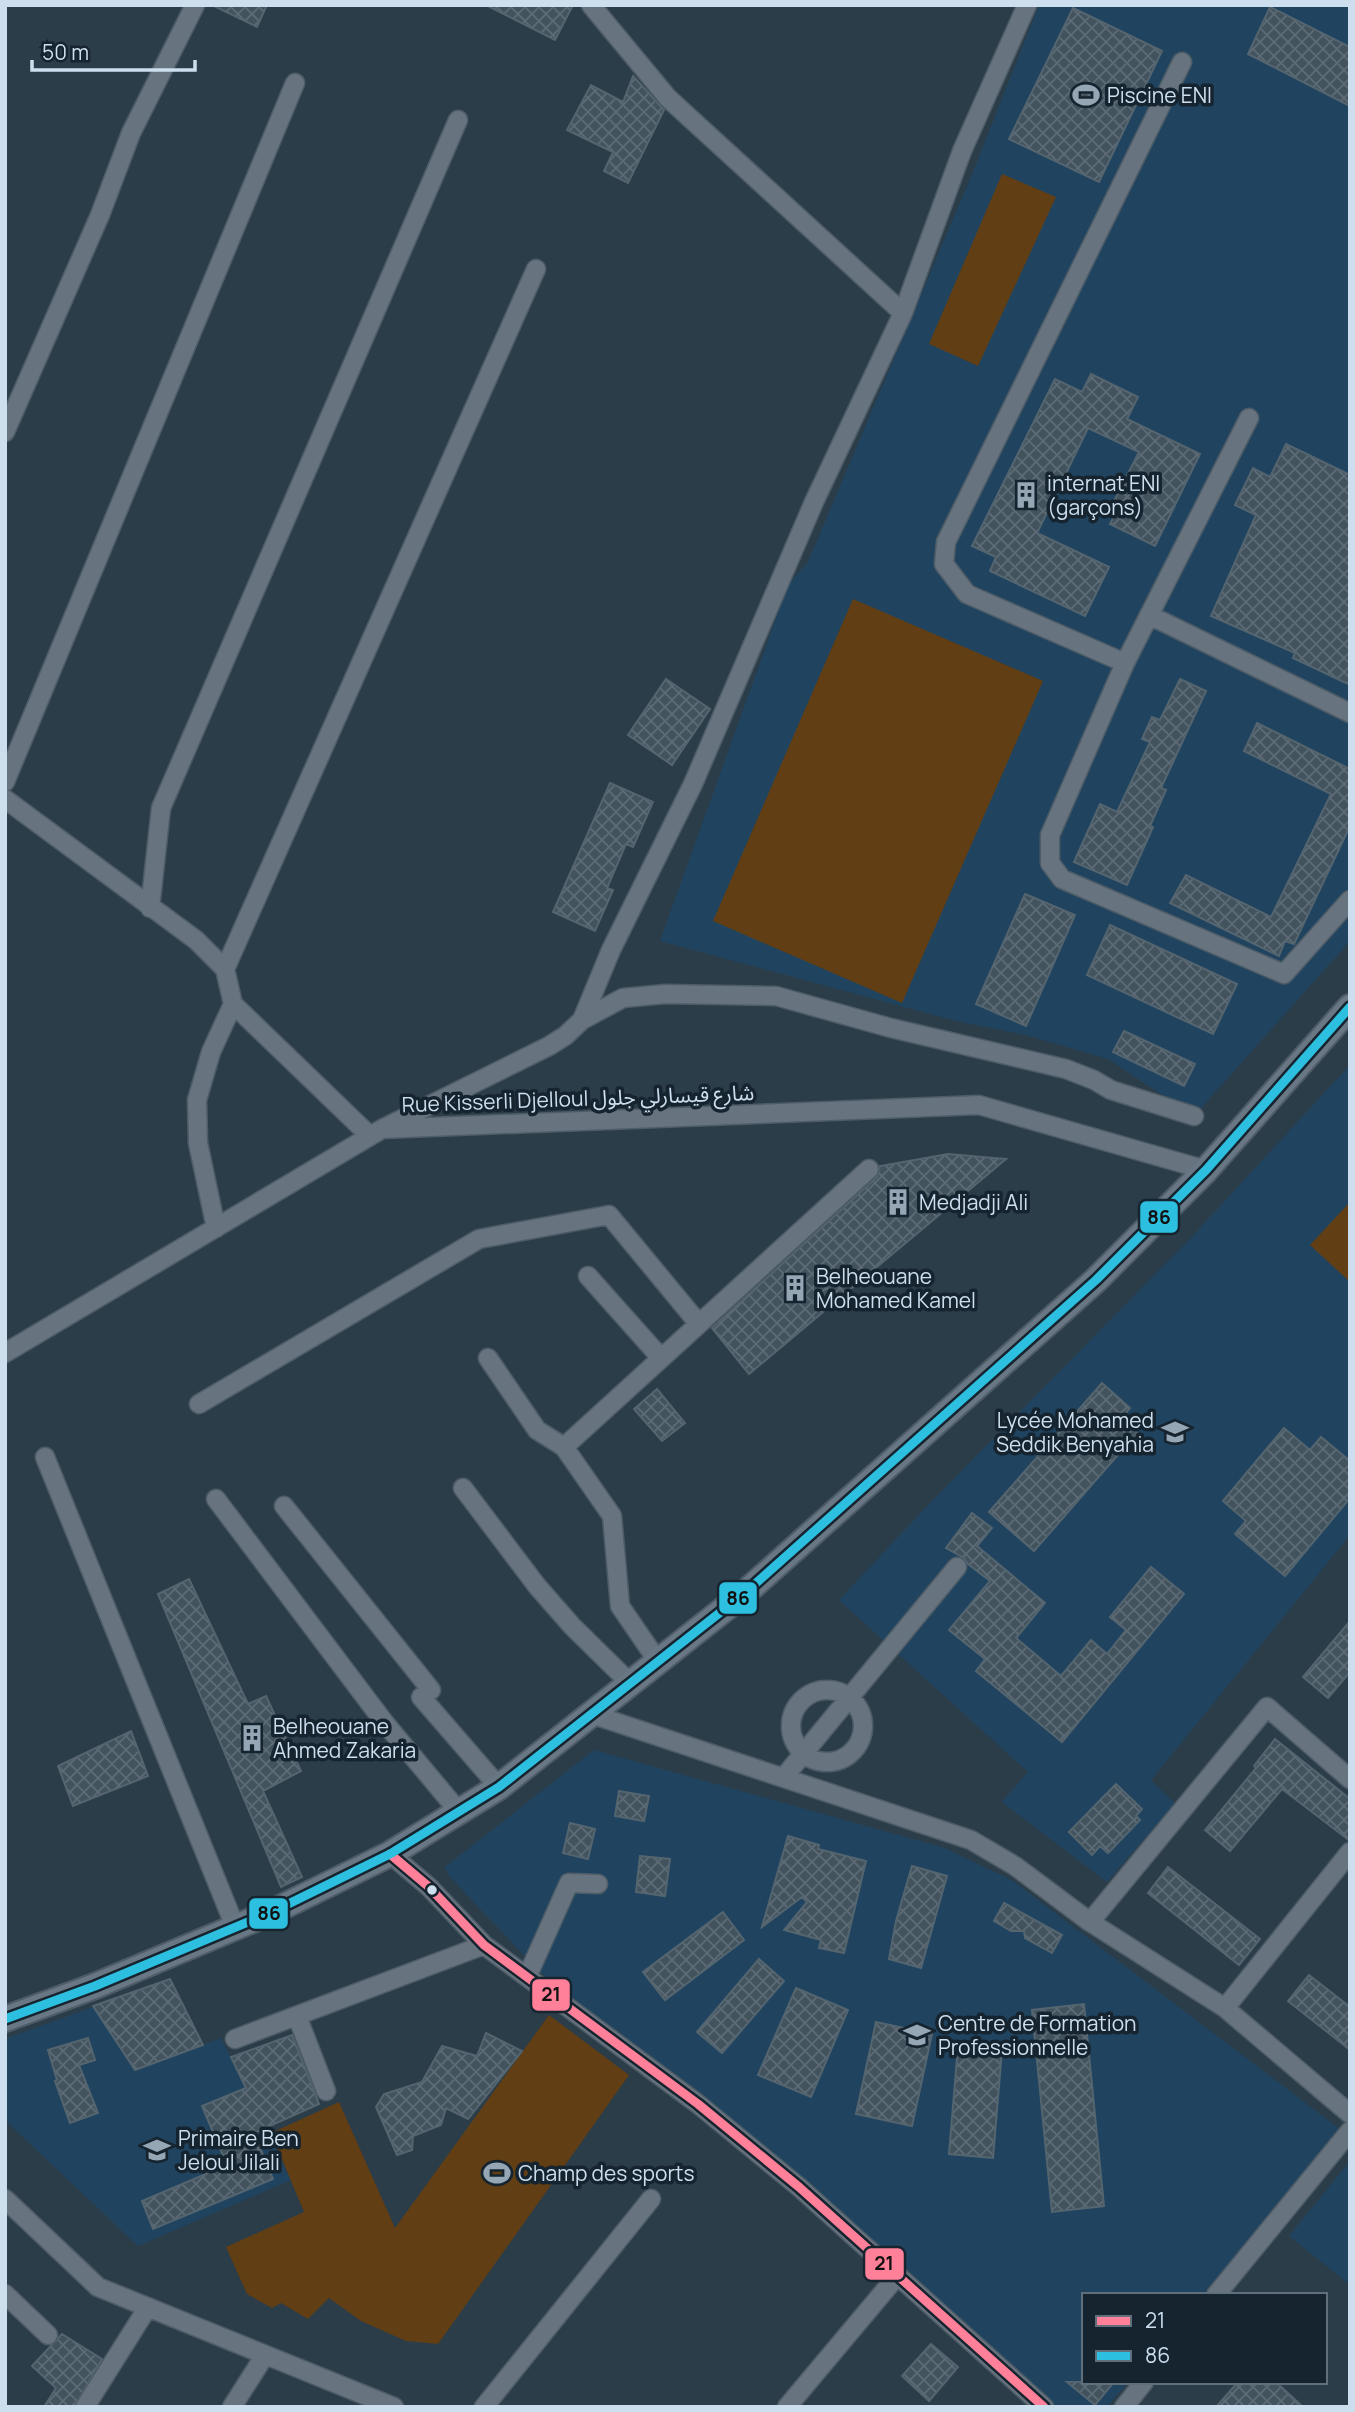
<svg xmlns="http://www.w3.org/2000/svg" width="1355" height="2412" font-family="Manrope,'Noto Sans Arabic',sans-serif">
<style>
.built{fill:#204460}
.green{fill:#613e13}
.building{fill:url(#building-cross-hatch);stroke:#55656f;stroke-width:2}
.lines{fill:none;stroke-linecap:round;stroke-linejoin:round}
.minor-casing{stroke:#4d5c67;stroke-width:21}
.secondary-casing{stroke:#4d5c67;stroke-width:28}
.minor{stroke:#67737e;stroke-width:18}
.secondary{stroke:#687783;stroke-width:24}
.bus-1-casing{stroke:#16242f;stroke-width:14}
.bus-2-casing{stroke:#16242f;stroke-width:14}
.bus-1{stroke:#ff8098;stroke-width:9}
.bus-2{stroke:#2dbfdf;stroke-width:9}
.bus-dot{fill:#cddfee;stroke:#16242f;stroke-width:2.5}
.labels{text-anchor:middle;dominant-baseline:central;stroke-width:7;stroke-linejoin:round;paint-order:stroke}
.poi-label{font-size:21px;fill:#cddfee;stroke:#16242f;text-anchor:start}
.street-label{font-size:21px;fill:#cddfee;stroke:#16242f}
.line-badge{stroke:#16242f;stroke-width:2.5}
.pale-badge-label{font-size:19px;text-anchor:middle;font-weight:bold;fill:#111}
</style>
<defs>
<pattern id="building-cross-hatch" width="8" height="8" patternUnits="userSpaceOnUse" patternTransform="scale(1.75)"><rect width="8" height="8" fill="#42535e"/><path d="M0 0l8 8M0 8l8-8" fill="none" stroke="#5c6b75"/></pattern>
</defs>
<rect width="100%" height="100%" fill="#2c3d4a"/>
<!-- built -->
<path class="built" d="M1039 5H1350V941L1194 1116 1108 1059 1026 1035 956 1021 660 941 788 585 808 562 973 172Z
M1350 1065V1535L1151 1780 1175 1803 1107 1882 1002 1802 1028 1772 839 1600 931 1502 1186 1243Z
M594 1750 945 1848 1013 1881 1341 2130 1202 2295H1084V2382H1128L1107 2407H1056L791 2174 540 1972 449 1876 445 1867Z
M93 2007 135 2070 221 2038 291 2180 138 2246 5 2120V2039Z
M1350 2161V2285L1289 2236Z"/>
<!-- green -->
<path class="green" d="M1002 174 1056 197 978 366 929 344Z
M853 599 1043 681 902 1003 713 921Z
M1350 1202V1282L1310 1245Z
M549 2015 629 2075 438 2344 406 2341 361 2321 329 2298 308 2319 281 2303 272 2308 247 2294 226 2247 304 2212 271 2133 339 2102 395 2228Z"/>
<!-- building -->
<path class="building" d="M212 5H267L257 27Z
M486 5H573L555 40Z
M1270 7 1350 47V106L1248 54Z
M1073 8 1162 51 1099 182 1009 139Z
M633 76 664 110 628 183 604 171 613 152 567 130 591 85 623 102Z
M1091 374 1138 397 1127 419 1200 454 1155 546 1110 524 1115 514 1109 511 1139 452 1088 428 1037 533 1109 567 1085 616 990 571 996 557 972 546 1055 379 1082 392Z
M1286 444 1350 475V685L1293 658 1295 653 1211 616 1256 515 1235 505 1253 468 1270 477Z
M666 679 710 709 672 765 628 735Z
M1180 679 1206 691 1161 788 1166 790 1150 826 1153 827 1127 885 1074 862 1100 804 1117 812 1150 742 1142 739 1152 717 1160 720Z
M1257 723 1350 769V826L1294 944 1285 941 1279 956 1170 903 1186 875 1271 917 1331 794 1244 751Z
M610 783 653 802 633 847 626 844 607 888 613 890 595 931 553 912Z
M1025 894 1075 915 1026 1026 976 1004Z
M1110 925 1237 984 1213 1034 1087 975Z
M1124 1031 1195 1064 1184 1086 1113 1052Z
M948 1154 1006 1159 749 1374 712 1328 877 1177 880 1166Z
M1102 1383 1130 1408 1121 1419 1137 1433 1034 1551 989 1512Z
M657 1389 685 1423 662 1441 634 1409Z
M1284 1428 1310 1450 1321 1437 1350 1461V1498L1285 1576 1235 1534 1246 1521 1223 1501Z
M972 1513 992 1528 977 1546 1045 1603 1016 1638 1061 1676 1091 1640 1107 1654 1126 1630 1110 1617 1151 1567 1184 1594 1062 1742 976 1671 985 1659 949 1630 990 1581 968 1564 964 1558 946 1548Z
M189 1579 248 1704 266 1696 301 1771 263 1791 302 1877 281 1887 158 1594Z
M1350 1621V1672L1328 1698 1303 1677Z
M131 1731 148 1776 73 1806 58 1766Z
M1275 1739 1350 1799V1841L1282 1789 1230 1851 1205 1830 1256 1768 1254 1766Z
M1116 1784 1142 1809 1136 1816 1140 1820 1108 1853 1100 1846 1092 1855 1069 1832Z
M619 1791 649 1796 644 1821 615 1816Z
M570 1823 595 1829 588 1859 563 1853Z
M788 1836 819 1845 818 1849 866 1861 844 1953 819 1948 821 1940 784 1930 807 1902 802 1897 762 1927Z
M640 1856 670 1859 665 1896 636 1892Z
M912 1866 947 1876 921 1968 889 1959 896 1921Z
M1168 1867 1260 1939 1239 1965 1148 1893Z
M1004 1903 1062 1935 1052 1953 1025 1938 1024 1931H1011L994 1921Z
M723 1912 744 1940 665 2000 643 1972Z
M759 1959 784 1981 722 2053 697 2032Z
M1309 1975 1350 2007V2050L1288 2001Z
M170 1979 203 2045 135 2070 93 2006Z
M796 1988 848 2010 811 2097 758 2075Z
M1084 2004 1104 2206 1052 2212 1032 2010Z
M876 2022 932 2034 912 2126 856 2114Z
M486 2033 522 2051 468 2119 446 2108 441 2125 413 2136 412 2150 397 2155 376 2107 384 2094 422 2082 442 2046 477 2056Z
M292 2035 319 2104 254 2133 273 2179 153 2229 142 2201 227 2165 202 2106 246 2088 231 2057Z
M88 2038 95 2060 79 2065 98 2113 70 2123 55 2081 57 2080 48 2050Z
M958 2046 1002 2050 993 2158 949 2154Z
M62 2334 102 2359 74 2407H44L56 2388 32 2366Z
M931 2344 958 2367 929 2401 902 2376Z
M1067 2382H1114L1095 2405Z
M1238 2382H1276L1303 2407H1216Z"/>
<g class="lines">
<defs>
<path id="minor" d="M591 5 668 98 903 313
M1182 62 946 542 944 564 967 594 1125 663 1050 835V863L1062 879 1284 974 1350 900
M5 432 100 215 131 133 195 5
M1149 615 1350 713
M1125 663 1249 418
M5 782 295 83
M5 799 196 940 225 969 233 1004 211 1052 197 1100 198 1143 216 1228
M150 908 161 808 458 120
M225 969 536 269
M233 1004 370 1136
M582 1020 623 998 665 994 776 996 891 1028 1066 1069 1094 1080 1111 1090 1194 1116
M382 1129 549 1046 565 1036 582 1020 611 950 693 784 814 502 903 313 962 151 1027 5
M588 1276 661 1358
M5 1353 382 1129 979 1105 1206 1170
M488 1358 537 1430 564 1447 612 1516 620 1606 659 1663
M199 1404 479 1239 609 1215 699 1324
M564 1447 869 1169
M45 1457 236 1929
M463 1488 537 1586 572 1626 631 1684
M216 1499 384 1722 460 1813
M284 1506 431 1690 421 1697 499 1787
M791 1726a36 36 0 1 1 72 0a36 36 0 1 1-72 0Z
M591 1714 971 1840 1015 1866 1090 1922 1225 2008 1350 2114
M784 1777 957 1567
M390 1854 429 1887 484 1945 698 2104 799 2187 1044 2407
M1090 1922 1267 1707 1350 1779
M527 1977 569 1883 598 1884
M1225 2008 1350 1852
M297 2016 326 2091
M235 2039 484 1945
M5 2199 98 2287 394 2407
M5 2294 48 2335
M1216 2295 1350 2131
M85 2407 148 2307
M232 2407 265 2355
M484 2407 651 2199
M787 2407 897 2276
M1124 2407 1144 2382"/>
<path id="secondary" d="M5 2019 95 1986 272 1912 390 1854 499 1787 746 1592 1096 1280 1206 1170 1350 1007"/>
</defs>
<!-- minor casing -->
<use href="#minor" class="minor-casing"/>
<!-- secondary casing -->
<use href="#secondary" class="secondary-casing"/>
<!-- minor -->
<use href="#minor" class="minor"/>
<!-- secondary -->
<use href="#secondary" class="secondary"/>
<defs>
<path id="bus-1" d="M390 1854 429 1887 484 1945 698 2104 799 2187 1044 2407"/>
<path id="bus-2" d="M5 2019 95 1986 272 1912 390 1854 499 1787 746 1592 1096 1280 1206 1170 1350 1007"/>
</defs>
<!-- bus-1 casing -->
<use href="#bus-1" class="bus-1-casing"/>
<!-- bus-2 casing -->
<use href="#bus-2" class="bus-2-casing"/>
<!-- bus-1 -->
<use href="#bus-1" class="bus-1"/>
<!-- bus-2 -->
<use href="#bus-2" class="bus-2"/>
</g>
<!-- icons -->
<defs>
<symbol id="stadium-bare" viewBox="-9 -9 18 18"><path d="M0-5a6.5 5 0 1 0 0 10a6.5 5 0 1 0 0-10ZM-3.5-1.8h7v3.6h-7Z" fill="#95a6b5" stroke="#16242f" stroke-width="2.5" paint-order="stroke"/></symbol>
<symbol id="building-bare" viewBox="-9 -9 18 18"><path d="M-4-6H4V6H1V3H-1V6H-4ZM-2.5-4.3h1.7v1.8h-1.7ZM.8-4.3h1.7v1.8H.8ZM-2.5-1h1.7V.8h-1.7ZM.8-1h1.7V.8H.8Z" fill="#95a6b5" stroke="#16242f" stroke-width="2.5" paint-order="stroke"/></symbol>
<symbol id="school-bare" viewBox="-9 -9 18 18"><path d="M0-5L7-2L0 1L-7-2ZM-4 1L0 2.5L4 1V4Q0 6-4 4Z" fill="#95a6b5" stroke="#16242f" stroke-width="2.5" paint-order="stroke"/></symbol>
<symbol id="university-bare" viewBox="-9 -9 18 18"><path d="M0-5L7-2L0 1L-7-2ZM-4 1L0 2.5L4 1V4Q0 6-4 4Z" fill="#95a6b5" stroke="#16242f" stroke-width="2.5" paint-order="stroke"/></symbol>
</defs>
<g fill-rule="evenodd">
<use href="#stadium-bare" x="1067" y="76" width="38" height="38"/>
<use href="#building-bare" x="1007" y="476" width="38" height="38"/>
<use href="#building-bare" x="879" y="1183" width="38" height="38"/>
<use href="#building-bare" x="776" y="1269" width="38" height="38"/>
<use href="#school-bare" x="1156" y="1413" width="38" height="38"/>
<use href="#building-bare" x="233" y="1719" width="38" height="38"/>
<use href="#university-bare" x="898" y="2016" width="38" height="38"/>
<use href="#school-bare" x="138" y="2131" width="38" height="38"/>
<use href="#stadium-bare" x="478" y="2154" width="38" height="38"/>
</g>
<!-- markers -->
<circle class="bus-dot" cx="432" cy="1890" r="6"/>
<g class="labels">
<!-- poi labels -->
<g class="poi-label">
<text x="1107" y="95">Piscine ENI</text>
<text x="1047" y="483">internat ENI<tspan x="1047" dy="24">(garçons)</tspan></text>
<text x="919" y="1202">Medjadji Ali</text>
<text x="816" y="1276">Belheouane<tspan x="816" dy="24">Mohamed Kamel</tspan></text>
<text x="1154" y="1420" text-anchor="end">Lycée Mohamed<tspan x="1154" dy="24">Seddik Benyahia</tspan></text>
<text x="273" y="1726">Belheouane<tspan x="273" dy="24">Ahmed Zakaria</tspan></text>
<text x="938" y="2023">Centre de Formation<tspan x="938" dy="24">Professionnelle</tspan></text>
<text x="178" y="2138">Primaire Ben<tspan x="178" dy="24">Jeloul Jilali</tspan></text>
<text x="518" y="2173">Champ des sports</text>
</g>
<!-- street labels -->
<g class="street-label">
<text transform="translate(578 1098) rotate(-2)">Rue Kisserli Djelloul شارع قيسارلي جلول</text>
</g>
</g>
<g class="line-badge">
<rect x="1139" y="1200" width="40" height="34" rx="7" fill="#2dbfdf"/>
<rect x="718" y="1581" width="40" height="34" rx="7" fill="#2dbfdf"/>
<rect x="248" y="1897" width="41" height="33" rx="7" fill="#2dbfdf"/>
<rect x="531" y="1978" width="40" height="34" rx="7" fill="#ff8098"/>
<rect x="864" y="2247" width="41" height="34" rx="7" fill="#ff8098"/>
</g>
<g class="pale-badge-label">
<text x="1159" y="1224">86</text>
<text x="738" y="1605">86</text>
<text x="269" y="1920">86</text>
<text x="551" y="2001">21</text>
<text x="884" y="2270">21</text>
</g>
<!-- border -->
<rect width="1355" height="2412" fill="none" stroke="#cddfee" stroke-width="14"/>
<!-- legend -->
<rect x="1082" y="2293" width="245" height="91" fill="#16242f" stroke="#5f6f7b" stroke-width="2"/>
<rect x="1096" y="2316" width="35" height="10" fill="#ff8098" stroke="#5f6f7b" stroke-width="2"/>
<text x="1145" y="2328" font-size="21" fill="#cddfee">21</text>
<rect x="1096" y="2351" width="35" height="10" fill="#2dbfdf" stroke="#5f6f7b" stroke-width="2"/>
<text x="1145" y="2363" font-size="21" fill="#cddfee">86</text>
<!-- scale -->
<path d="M32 60v10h163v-10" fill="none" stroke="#cddfee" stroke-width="3.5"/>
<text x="42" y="60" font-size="21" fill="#cddfee" stroke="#16242f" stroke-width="5" paint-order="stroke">50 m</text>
</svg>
